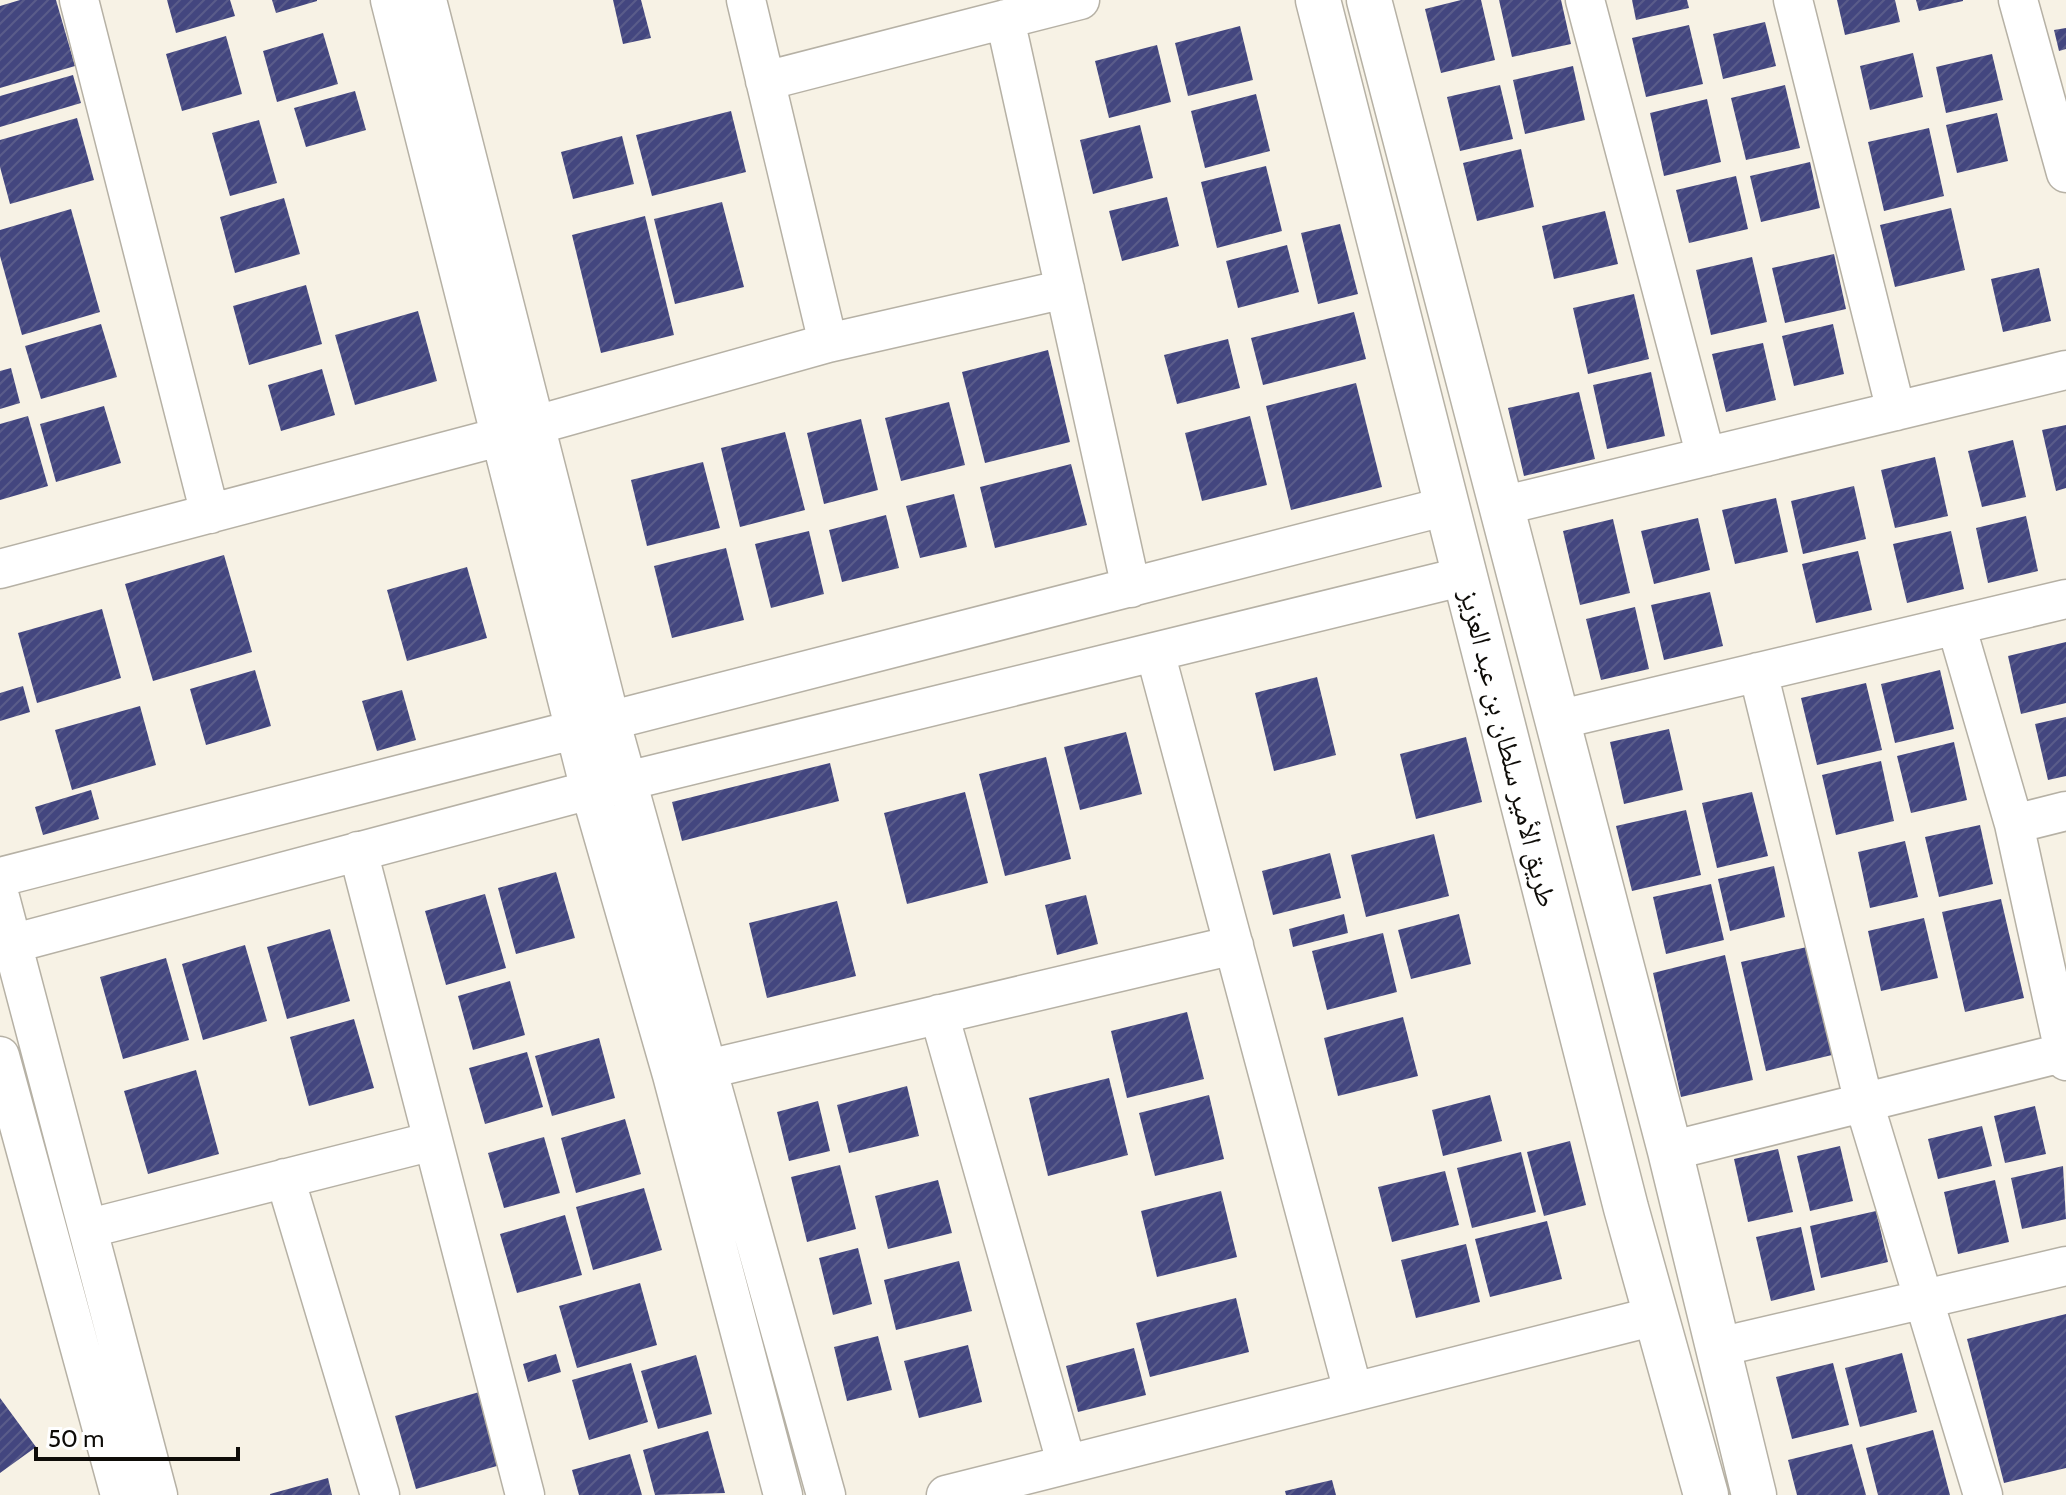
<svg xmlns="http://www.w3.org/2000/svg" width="2066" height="1495" font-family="Cabin,'Noto Naskh Arabic',sans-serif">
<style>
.building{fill:url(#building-hatch)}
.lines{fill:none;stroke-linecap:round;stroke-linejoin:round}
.minor-casing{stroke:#b6b1a5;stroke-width:41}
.major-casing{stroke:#b6b1a5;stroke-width:47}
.minor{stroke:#fff;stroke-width:38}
.major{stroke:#fff;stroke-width:44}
.labels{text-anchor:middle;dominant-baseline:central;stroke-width:8;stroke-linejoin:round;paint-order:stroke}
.street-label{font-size:28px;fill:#0e0c08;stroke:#fff}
</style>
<defs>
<pattern id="building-hatch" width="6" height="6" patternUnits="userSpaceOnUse" patternTransform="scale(2)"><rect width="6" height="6" fill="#43467f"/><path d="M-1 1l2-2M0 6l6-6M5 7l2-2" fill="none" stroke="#5a5c8a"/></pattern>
</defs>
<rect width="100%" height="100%" fill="#f7f2e5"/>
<!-- building -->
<path class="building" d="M20 0H56L75 66 0 88V6Z
M167 0H230L235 16 176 33Z
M272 0H317V1L276 13Z
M613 0H641L651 38 623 44Z
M1461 0H1481L1495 60 1441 73 1425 9Z
M1499 0H1561L1571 44 1512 57Z
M1632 0H1687L1689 8 1636 20Z
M1837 0H1895L1900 22 1845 35Z
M1916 0H1963V1L1919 11Z
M1765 22 1776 66 1723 79 1713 34Z
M1689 25 1703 84 1646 97 1632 38Z
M1240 26 1253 80 1188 96 1175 43Z
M2066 28V49L2059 51 2054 30Z
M323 33 338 84 277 102 263 51Z
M226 36 242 94 182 111 166 54Z
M1157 45 1171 102 1109 118 1095 61Z
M1913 53 1923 97 1870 110 1860 66Z
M1992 54 2003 100 1946 113 1936 67Z
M1573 66 1585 120 1525 134 1513 80Z
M73 75 81 103 0 127V96Z
M1500 85 1513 139 1460 151 1447 97Z
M1785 85 1800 148 1746 160 1731 98Z
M355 91 366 130 306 147 294 108Z
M1256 94 1270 151 1205 168 1191 111Z
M1707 99 1721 162 1664 176 1650 113Z
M731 111 746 172 652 196 636 135Z
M1997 113 2008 161 1957 173 1946 125Z
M77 118 94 180 10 204 0 167V140Z
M259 120 277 183 230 196 212 133Z
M1140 125 1153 178 1093 194 1080 140Z
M1929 128 1944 196 1884 211 1868 142Z
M622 136 634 184 573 199 561 152Z
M1521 149 1534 207 1477 221 1463 163Z
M1810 162 1820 208 1761 222 1750 176Z
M1266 166 1282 231 1217 248 1201 182Z
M1736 176 1748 229 1689 243 1676 190Z
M1167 197 1179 246 1122 261 1109 211Z
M284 198 300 254 235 273 220 217Z
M722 202 744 287 675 304 654 219Z
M1951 208 1965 270 1895 287 1880 225Z
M71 209 100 312 22 335 0 256V230Z
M1605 211 1618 264 1554 279 1542 226Z
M645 216 674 335 601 353 572 235Z
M1340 224 1358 294 1318 304 1301 233Z
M1287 245 1299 292 1238 308 1226 261Z
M1834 254 1846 309 1785 323 1772 268Z
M1752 257 1767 322 1711 335 1696 270Z
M2039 268 2051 321 2003 332 1991 279Z
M306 285 322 344 249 365 233 306Z
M1634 294 1649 359 1588 374 1573 308Z
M418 311 437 381 355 405 335 335Z
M1354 312 1366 359 1263 385 1251 338Z
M101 324 117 377 41 399 25 346Z
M1833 324 1844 374 1794 386 1782 336Z
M1228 339 1240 388 1177 404 1164 355Z
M1763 343 1776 400 1726 412 1712 354Z
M1048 350 1070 442 985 463 962 372Z
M11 368 20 403 0 409V371Z
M322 369 335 415 281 431 268 385Z
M1651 372 1665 436 1607 449 1593 385Z
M1356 383 1382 487 1291 510 1266 406Z
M1579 392 1595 459 1524 476 1508 408Z
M949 402 965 465 901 481 885 418Z
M104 406 121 463 56 482 40 424Z
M28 416 48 486 0 500V424Z
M1250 416 1267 485 1202 501 1185 433Z
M861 419 878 490 824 504 807 433Z
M2066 425V488L2056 491 2042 430Z
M785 432 805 510 740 527 721 448Z
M2013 440 2026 497 1982 507 1968 451Z
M1935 457 1948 516 1895 528 1881 470Z
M703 462 720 528 647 546 631 480Z
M1071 464 1087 525 995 548 980 487Z
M1854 486 1866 539 1803 554 1791 501Z
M954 494 967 547 920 558 906 506Z
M1776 498 1788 552 1735 564 1722 510Z
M886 515 899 568 842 582 829 530Z
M2026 516 2038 571 1988 583 1976 528Z
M1698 518 1710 570 1654 584 1641 531Z
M1613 519 1630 593 1580 605 1563 531Z
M809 531 824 594 771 608 755 544Z
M1951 531 1964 589 1907 603 1893 544Z
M726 548 744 620 672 638 654 566Z
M1858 551 1872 610 1816 623 1802 564Z
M224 555 252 652 153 681 125 584Z
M467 567 487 638 407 661 387 590Z
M1710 592 1723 646 1664 660 1651 605Z
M1635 607 1649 669 1601 680 1586 619Z
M102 609 121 678 37 703 18 633Z
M2066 642V703L2021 714 2008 656Z
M255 670 271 726 206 745 190 689Z
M1940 670 1954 729 1895 743 1881 684Z
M1317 677 1336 755 1274 771 1255 693Z
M1866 683 1882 750 1817 765 1801 698Z
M23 686 30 712 0 721V693Z
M402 690 416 740 377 751 362 701Z
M140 706 156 765 72 790 55 730Z
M2066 717V776L2048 780 2035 724Z
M1669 729 1683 790 1624 804 1610 742Z
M1126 732 1142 794 1080 810 1064 747Z
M1466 737 1482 802 1416 819 1400 754Z
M1954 742 1967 800 1911 813 1897 756Z
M1046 757 1071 859 1005 876 979 774Z
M1881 761 1894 821 1836 835 1822 775Z
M830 763 839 801 682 841 672 802Z
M91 790 99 819 43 835 35 807Z
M965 792 988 883 907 904 884 813Z
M1752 792 1768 856 1717 868 1702 803Z
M1686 810 1701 875 1632 891 1616 826Z
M1980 825 1993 884 1939 897 1925 837Z
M1434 834 1449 896 1366 917 1351 855Z
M1905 841 1918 897 1870 908 1858 852Z
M1330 853 1341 898 1273 915 1262 871Z
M1774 866 1785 917 1730 931 1718 879Z
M556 872 575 938 516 954 498 888Z
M1711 884 1724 940 1666 954 1653 897Z
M485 894 506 968 446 985 425 911Z
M1086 895 1098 944 1057 955 1045 905Z
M2001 899 2024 998 1965 1012 1942 912Z
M837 901 856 976 767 998 749 923Z
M1344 914 1348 933 1293 947 1289 929Z
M1459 914 1471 964 1411 979 1398 930Z
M1924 918 1938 978 1881 991 1868 931Z
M330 929 350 1001 287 1019 267 947Z
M1383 933 1397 992 1327 1010 1312 951Z
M245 945 267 1021 203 1040 182 964Z
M1807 947 1832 1055 1766 1071 1741 962Z
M1725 955 1753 1080 1681 1097 1653 973Z
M166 958 189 1040 123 1059 100 977Z
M510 981 525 1035 473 1050 458 996Z
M1187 1012 1204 1079 1127 1098 1111 1031Z
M1403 1017 1418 1076 1338 1096 1324 1038Z
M354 1019 374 1088 309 1106 290 1037Z
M599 1038 615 1098 552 1116 535 1056Z
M527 1052 543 1107 485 1124 469 1068Z
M196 1070 219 1154 148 1174 124 1091Z
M1109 1078 1128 1155 1048 1176 1029 1098Z
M907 1086 919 1136 849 1153 837 1105Z
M1209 1095 1224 1159 1155 1176 1139 1113Z
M1490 1095 1502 1141 1443 1156 1432 1110Z
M818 1101 830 1151 789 1161 777 1112Z
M2035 1106 2046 1154 2005 1163 1994 1116Z
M625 1119 641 1174 576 1193 561 1138Z
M1982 1126 1992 1166 1938 1179 1928 1139Z
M544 1137 560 1193 504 1208 488 1153Z
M1570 1141 1586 1205 1544 1216 1527 1152Z
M1840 1146 1853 1201 1810 1211 1797 1156Z
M1778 1149 1793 1212 1748 1222 1734 1159Z
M1521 1152 1536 1212 1472 1228 1457 1168Z
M840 1165 856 1229 807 1242 791 1177Z
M2063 1166 2066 1219 2022 1229 2011 1178Z
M1445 1171 1459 1225 1392 1242 1378 1187Z
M938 1180 952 1233 888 1249 875 1196Z
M1995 1180 2009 1242 1958 1254 1944 1192Z
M644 1188 662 1250 593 1270 576 1207Z
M1221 1191 1237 1257 1157 1277 1141 1211Z
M1876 1211 1888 1262 1821 1278 1810 1226Z
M565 1215 582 1275 517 1293 500 1234Z
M1547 1221 1562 1279 1490 1297 1475 1239Z
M1801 1227 1815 1290 1771 1301 1756 1237Z
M1466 1244 1480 1302 1416 1318 1401 1260Z
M858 1248 872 1304 833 1315 819 1258Z
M959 1261 972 1311 896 1330 884 1280Z
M640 1283 657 1345 577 1368 559 1306Z
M1236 1298 1249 1352 1150 1377 1136 1323Z
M2066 1314V1468L2004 1483 1967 1339Z
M878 1336 892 1390 847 1401 834 1347Z
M968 1345 982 1402 919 1418 904 1361Z
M1134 1348 1146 1395 1078 1412 1066 1366Z
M1902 1353 1917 1412 1860 1427 1845 1368Z
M556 1354 561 1372 528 1382 523 1364Z
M696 1355 712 1414 658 1429 641 1371Z
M631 1363 648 1422 589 1440 572 1380Z
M1833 1363 1849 1425 1792 1439 1776 1377Z
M490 1389 511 1462 416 1489 395 1416Z
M0 1398 36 1447 0 1473Z
M1933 1430 1950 1495H1878L1866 1448Z
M708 1431 725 1493 655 1495 643 1450Z
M1852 1444 1866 1495H1797L1788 1460Z
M630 1454 642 1495H579L572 1470Z
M328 1478 332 1495H270V1494Z
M1332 1480 1336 1495H1286L1285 1491Z"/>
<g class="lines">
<defs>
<path id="minor" d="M79 0 210 514
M390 0 590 790 672 1075 783 1495
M427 0 611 723 826 1495
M746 0 828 343
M1585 0 1706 457
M1793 0 1896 411
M2018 0 2066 173
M1005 19 1131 588
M765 81 1080 0
M536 425 828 343 1065 289
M1501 506 2066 370
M0 569 503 436
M1956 625 2014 824 2066 1061
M1155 652 1353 1391
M1758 672 1864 1103 1983 1495
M1557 720 2066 599
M2014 824 2066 811
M358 851 525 1495
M0 877 1447 506
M0 897 158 1495
M0 947 590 790 1465 576
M939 1014 1066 1462
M0 1056 120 1495
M708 1069 1234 945
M1670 1151 2066 1052
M285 1178 380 1495
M90 1228 433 1141
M1719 1347 2066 1266
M946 1495 1655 1316"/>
<path id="major" d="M1318 0 1626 1208 1706 1495
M1369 0 1670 1151 1754 1495"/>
</defs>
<!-- minor casing -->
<use href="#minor" class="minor-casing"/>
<!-- major casing -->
<use href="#major" class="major-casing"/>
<!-- minor -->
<use href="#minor" class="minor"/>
<!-- major -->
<use href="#major" class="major"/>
</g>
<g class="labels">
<!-- street labels -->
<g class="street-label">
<text transform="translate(1509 748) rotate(76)">طريق الأمير سلطان بن عبد العزيز</text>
</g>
</g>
<!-- scale -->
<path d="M36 1447v12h202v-12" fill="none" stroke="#0e0c08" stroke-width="4"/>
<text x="48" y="1447" font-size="24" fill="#0e0c08" stroke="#ffffff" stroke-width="6" paint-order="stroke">50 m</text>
</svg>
